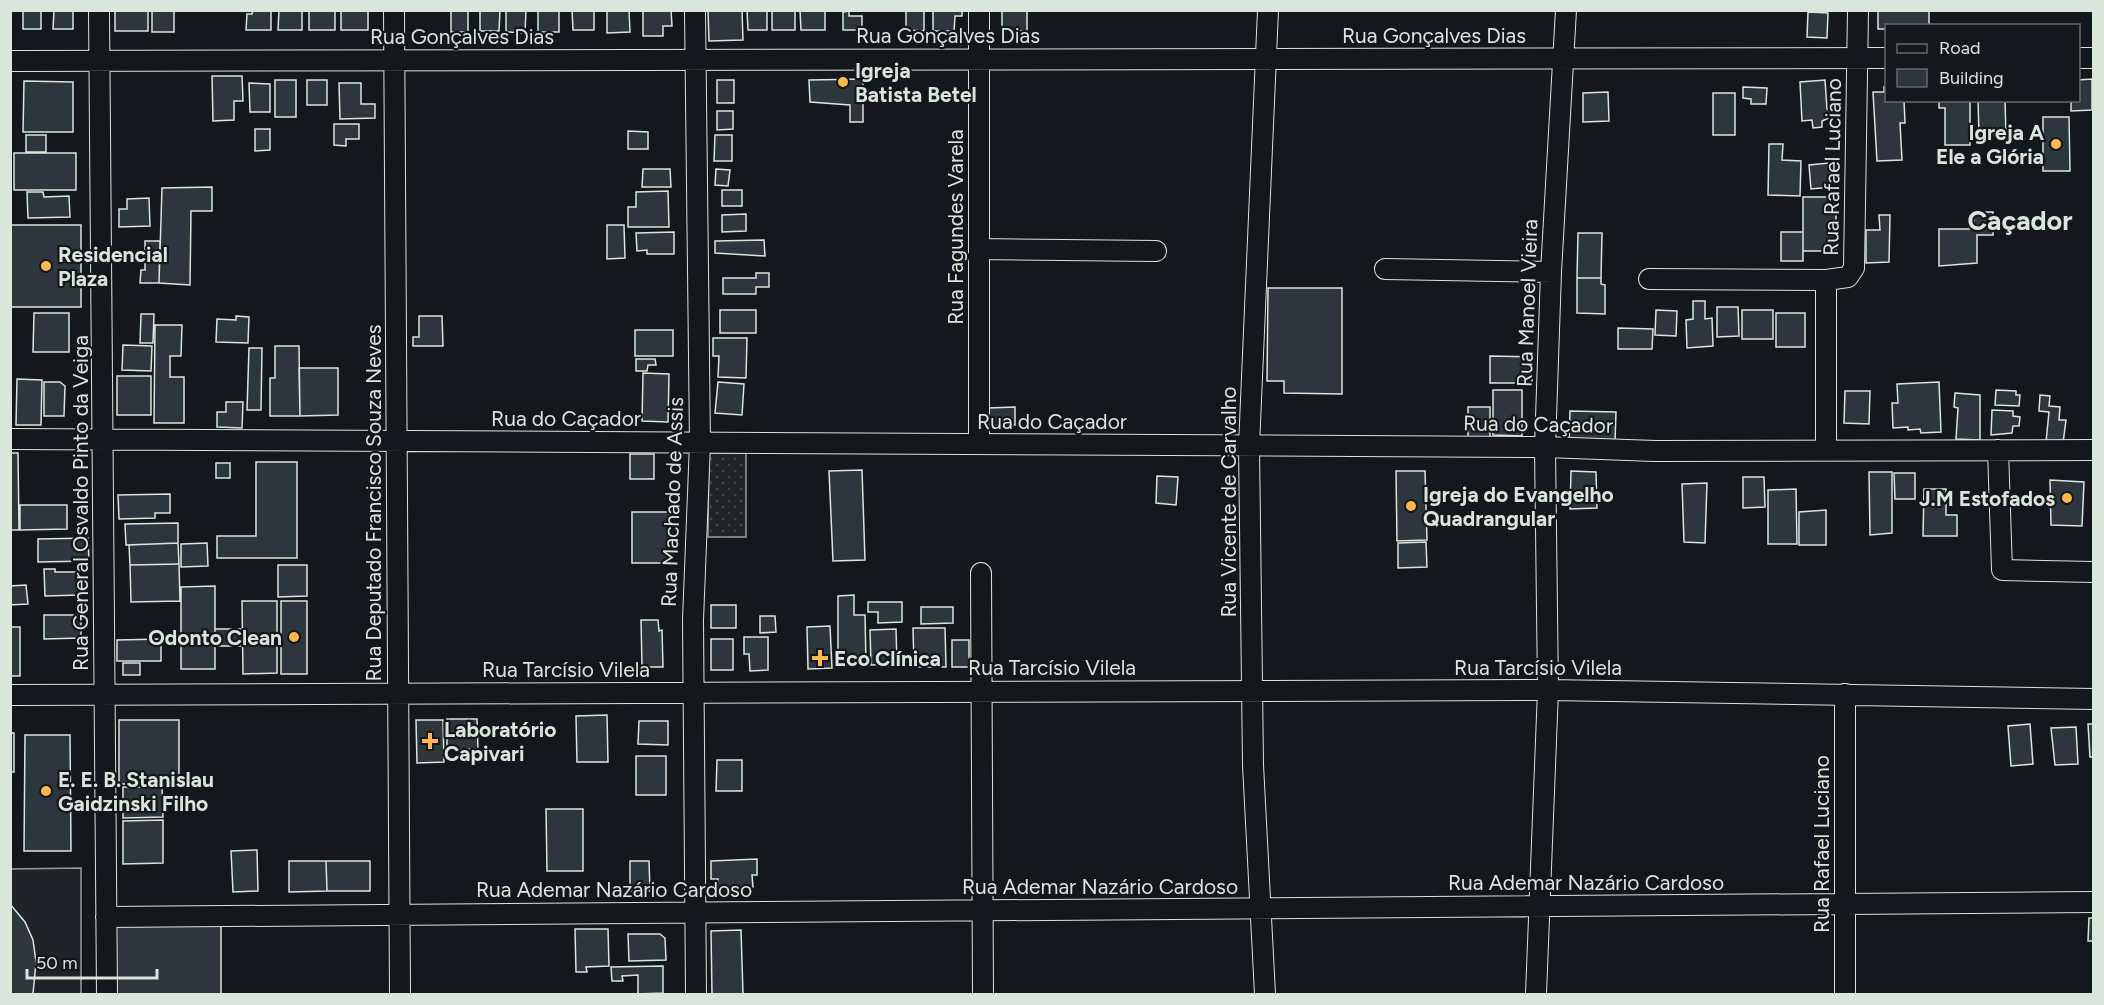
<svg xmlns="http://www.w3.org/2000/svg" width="2104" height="1005" font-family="Figtree,sans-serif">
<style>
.grass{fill:#202428;stroke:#939e99;stroke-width:1.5}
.park{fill:url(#park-dots);stroke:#939e99;stroke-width:1.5}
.building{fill:#2c363c;stroke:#d8e6dc;stroke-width:1.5}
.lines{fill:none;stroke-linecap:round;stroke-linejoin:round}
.minor-casing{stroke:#d8e6dc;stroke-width:22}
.minor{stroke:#14181c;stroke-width:20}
.poi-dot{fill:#ffb74d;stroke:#14181c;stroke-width:2}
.labels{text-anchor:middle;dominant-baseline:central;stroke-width:4.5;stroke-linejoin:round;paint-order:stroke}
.street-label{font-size:21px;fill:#d8e6dc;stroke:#14181c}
.poi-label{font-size:21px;font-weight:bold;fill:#d8e6dc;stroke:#14181c;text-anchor:start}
.district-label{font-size:27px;font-weight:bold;fill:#d8e6dc;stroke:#14181c}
</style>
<defs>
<pattern id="park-dots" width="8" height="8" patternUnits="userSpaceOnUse" patternTransform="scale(1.5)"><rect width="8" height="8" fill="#202428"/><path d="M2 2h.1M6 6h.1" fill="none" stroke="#404447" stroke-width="1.8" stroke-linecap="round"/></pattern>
</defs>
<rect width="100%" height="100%" fill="#14181c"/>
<!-- grass -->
<path class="grass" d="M81 868V994H11L10 869Z"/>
<!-- park -->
<path class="park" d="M709 453H746V537H708Z"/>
<!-- building -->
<path class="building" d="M23 10H41V29H23Z
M54 10H73V29H53Z
M115 10H148V31H115Z
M152 10H174V32H152Z
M253 10H271V30H246L247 14H252Z
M279 10H302V30H278Z
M309 10H335V30H309Z
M341 10H368V30H341Z
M451 10H468V32H451Z
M480 10H500L499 31H480Z
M506 10H526L525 33 506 32Z
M538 10H559V32H538Z
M572 10H594V30H573Z
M607 10H629L630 32 607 33Z
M643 10H671L672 26H663V36H643Z
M708 10H742L743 40 709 41Z
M747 10H767V30H748Z
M772 10H795V30H772Z
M800 10H825V30H801Z
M906 10H924V31L906 30Z
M933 10H962V16H955L954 31H933Z
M1002 10H1027V31H1002Z
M1878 10H1929V26H1886V29H1878Z
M849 11V16H862V30H843V12Z
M1808 12 1828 13 1827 38 1807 37Z
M212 76H242L243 101H234V120L213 121Z
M863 79V122H850V105L810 102 809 80Z
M2092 79V110L2071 111V100H2078V80Z
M275 80H296V117H275Z
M307 80H327V105H307Z
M717 80H734V103H717Z
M1825 80 1827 109H1830L1831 117 1822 121V127L1813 128 1812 120 1802 121 1800 82Z
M24 81 73 82V132H23Z
M249 83 270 84V112H250Z
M339 83H361V104H375V118L340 119Z
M1743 87 1767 88 1766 104H1751V99L1743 98Z
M1884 87H1886V100H1904L1905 123H1900L1902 160 1877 161 1873 92H1884Z
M1608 92 1609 121 1583 122V93Z
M1713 93H1735V135H1713Z
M1939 100H1970V145H1945V108H1939Z
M1978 100H2005L2006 134 1979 136Z
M717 111H733V129L717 130Z
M2043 117H2069L2070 171H2043Z
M334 124H359V139H346V146L334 145Z
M255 129H270V150L255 151Z
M628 131 648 132V149H628Z
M26 135H46V152H26Z
M715 135H732V161H714Z
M1769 144H1783L1782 160 1801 161 1800 196 1768 195Z
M14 153H76V190H14Z
M1829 163 1831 187 1811 189 1809 165Z
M643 169H670L671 187H642Z
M716 169 730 170 728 186 715 185Z
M212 187V211H191L190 285 159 283 162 188Z
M722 190H742V206H722Z
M668 191 669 227H628V207H636V192Z
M27 192H43L44 197 69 196 70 217 28 218Z
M1803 197H1836V251H1803Z
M149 198 150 226 119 227V209H127V199Z
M1974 212H1993V235H1977V263L1939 266V229H1974Z
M746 214V231L722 232V215Z
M1879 215H1890L1889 262 1866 263V230H1880Z
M10 225H81V307H10Z
M607 225H624L625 258 607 259Z
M674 232V254H647V250L637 251 636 233Z
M1781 232H1803V261H1781Z
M1578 233H1602L1601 278H1577Z
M764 240 765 256 715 253V241Z
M145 241H160L159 283H140L141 270H145Z
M756 273H769V287H756V294H723V278H756Z
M1577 278H1601V284L1605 285V314L1577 313Z
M1268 288H1342V394L1284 393V381H1267Z
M1693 301H1705V319L1712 318 1713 346 1687 348 1686 320 1693 319Z
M1717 307H1738L1739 336 1717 337Z
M720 310H756V333H720Z
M1656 310 1677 311 1676 336 1655 335Z
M1742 310H1773V339H1742Z
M34 313H69V352H33Z
M1776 313H1805V347H1776Z
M141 314H154L153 343H140Z
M236 316 249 317 248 343 216 342 217 319 236 320Z
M419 316H442L443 346H413V337H419Z
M155 325H182L181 356H170V377H184V423H154Z
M1618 328 1653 329 1652 349H1618Z
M635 330H673V356H635Z
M713 338H747L746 378 718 377 719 356H713Z
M123 345 152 346 151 371 122 370Z
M275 346H299L300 416H270V378H275Z
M249 348H262L261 410H247Z
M1490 356 1532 357V383H1490Z
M636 359H655L656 365H648L647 371H636Z
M299 368H338V415L300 416Z
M643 373 669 374 668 422 642 421Z
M117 376H151V415H117Z
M17 379 42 380 41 425H16Z
M44 382H60L65 386 64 416H44Z
M718 382 744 384 742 415 715 413Z
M1939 382 1941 432 1921 433 1920 429 1908 430V427L1893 428 1892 403H1898L1897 384Z
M1493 390H1522V436L1493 435Z
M1996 390 2016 391V395H2020L2019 406 1995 405Z
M1845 391H1870L1869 424 1844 423Z
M1955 393 1980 395V440L1956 439 1958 408 1954 407Z
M2040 395 2050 396 2049 406 2060 407 2059 420H2066L2063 443 2046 442 2049 412 2039 411Z
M226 402H243L242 428 217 427V412H226Z
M1015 407V425L989 426 988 408Z
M1468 407H1490V438L1468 437Z
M1992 410 2013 411V416L2020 417 2019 426H2013L2012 433 1991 435Z
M1570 411 1616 412 1615 442 1569 441Z
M10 453H18L19 530H10Z
M630 454H654V479H630Z
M256 462H297V558H217V536H256Z
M216 463H230V478H216Z
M862 470 865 560 833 561 829 471Z
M1396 471H1425L1427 540 1397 541Z
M1571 471 1596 472 1597 508 1570 509Z
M1869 472H1892V533L1870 535Z
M1894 473H1915V499H1895Z
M1157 476 1178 477 1176 505 1156 503Z
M1743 477H1764L1765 507 1743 508Z
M2050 480 2084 482 2082 526 2051 525Z
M1707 483 1705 543 1684 542 1682 484Z
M1796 489 1797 544H1768V490Z
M1924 489H1946V515H1957V536H1923Z
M170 494V513H155V518L119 519 118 495Z
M20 505H67V529L20 530Z
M1826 510V545H1799V512Z
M632 512H669V563H632Z
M178 523V543L126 545 125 524Z
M88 538 89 561 38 562V539Z
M1426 542 1427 567 1398 568V543Z
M178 543 179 564 130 565 129 545Z
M207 543 208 566 181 567V544Z
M179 564 180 601 131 602 130 565Z
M278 565H307V596L278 597Z
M44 569H55V572H78L79 595 45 596Z
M26 585 28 604 10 605V586Z
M215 586V669H181V587Z
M854 595V615H865L866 663H838V596Z
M242 601H277V673L243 674Z
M281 601H307V674H281Z
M868 602H902V622L878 623V612H868Z
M711 605H736V628H711Z
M921 607H953V623L921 624Z
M44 615H81V638L44 639Z
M760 616H775L776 632 760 633Z
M641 620H658L659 631 662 630 663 667H642Z
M830 626 832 668 808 669 807 627Z
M10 627H20V676H10Z
M913 628H945L946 667H914Z
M215 629H242L243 646H215Z
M896 629 897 664 871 665 870 630Z
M744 637H768V670L750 671 749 654H744Z
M161 639V661H117V640Z
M711 639H733V670H711Z
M952 640H969V667H952Z
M123 663H140V675H123Z
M607 715 608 762H577L576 716Z
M447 719H477L478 749 447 750Z
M119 720H179V784H119Z
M416 720H443L444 762 417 763Z
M639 721H668V745L638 744Z
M2030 724 2033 764 2011 766 2008 726Z
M2088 724H2094V757H2090Z
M2076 727 2078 764 2055 765 2051 728Z
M10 733H14V772H10Z
M25 735H70L71 851H24Z
M636 756H666V795H636Z
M717 760H742V791H716Z
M123 787H162L163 817 123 818Z
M546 809H583V871H547Z
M163 820V863L123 864V821Z
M257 850 258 891 233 892 231 851Z
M757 859V875H752L753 887 718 888V879H711V861Z
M289 861H326L327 891 289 892Z
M326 861H370V891H327Z
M630 861H649L650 891H630Z
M10 904 25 922 33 940 36 962 33 994H10Z
M2089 918H2094V941H2088Z
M221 923V994H116L115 924Z
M575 929H608L609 966 586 967 587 972H576Z
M741 930 743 994H712L711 931Z
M628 934H660L665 938 666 960 629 961Z
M663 966V993L638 994V975L622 976 623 981H612L611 967Z"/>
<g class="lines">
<defs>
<path id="minor" d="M99 10 107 994
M394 10 400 994
M695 10 700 443 693 620 696 994
M2078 58H2094
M10 61 1886 58
M979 249 1156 251
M1385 269 1551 272
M1649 279 1826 280
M10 439 1545 447 1655 451 2094 450
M979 444V10
M1826 449V280L1848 277 1854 268 1858 10
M1998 450 2002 570 2094 572
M981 573 983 994
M10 695 1548 690 2094 699
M106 917 2094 902
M1265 994 1253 765 1249 446 1268 10
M1536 994 1548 690 1545 447 1551 272 1566 10
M1845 994V694"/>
</defs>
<!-- minor casing -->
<use href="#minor" class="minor-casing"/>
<!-- minor -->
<use href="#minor" class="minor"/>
</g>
<!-- markers -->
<g class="poi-dot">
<circle cx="843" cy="82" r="6"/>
<circle cx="2056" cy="144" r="6"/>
<circle cx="46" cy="266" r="6"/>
<circle cx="2067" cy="498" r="6"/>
<circle cx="1411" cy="506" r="6"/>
<circle cx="294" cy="637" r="6"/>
<path d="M817 649h6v6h6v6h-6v6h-6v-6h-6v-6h6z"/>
<path d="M427 732h6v6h6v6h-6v6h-6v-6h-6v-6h6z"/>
<circle cx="46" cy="791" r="6"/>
</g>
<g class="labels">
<!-- street labels -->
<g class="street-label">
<text x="948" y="35">Rua Gonçalves Dias</text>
<text x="1434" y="35">Rua Gonçalves Dias</text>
<text x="462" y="36">Rua Gonçalves Dias</text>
<text transform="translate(1832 167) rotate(-89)">Rua Rafael Luciano</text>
<text transform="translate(955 227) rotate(-90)">Rua Fagundes Varela</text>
<text transform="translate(1527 303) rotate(-88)">Rua Manoel Vieira</text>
<text x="566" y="418">Rua do Caçador</text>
<text x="1052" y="421">Rua do Caçador</text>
<text transform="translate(1538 424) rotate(1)">Rua do Caçador</text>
<text transform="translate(672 502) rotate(-88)">Rua Machado de Assis</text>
<text transform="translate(1228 502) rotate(-90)">Rua Vicente de Carvalho</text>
<text transform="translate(80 503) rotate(-90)">Rua General Osvaldo Pinto da Veiga</text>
<text transform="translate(373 503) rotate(-90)">Rua Deputado Francisco Souza Neves</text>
<text x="1052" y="667">Rua Tarcísio Vilela</text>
<text x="1538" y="667">Rua Tarcísio Vilela</text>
<text x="566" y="669">Rua Tarcísio Vilela</text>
<text transform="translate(1821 844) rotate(-90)">Rua Rafael Luciano</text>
<text x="1586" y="882">Rua Ademar Nazário Cardoso</text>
<text x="1100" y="886">Rua Ademar Nazário Cardoso</text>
<text x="614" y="889">Rua Ademar Nazário Cardoso</text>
</g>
<!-- poi labels -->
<g class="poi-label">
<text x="855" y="70">Igreja<tspan x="855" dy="24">Batista Betel</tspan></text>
<text x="2044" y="132" text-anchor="end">Igreja A<tspan x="2044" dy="24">Ele a Glória</tspan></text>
<text x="58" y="254">Residencial<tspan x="58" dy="24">Plaza</tspan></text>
<text x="1423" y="494">Igreja do Evangelho<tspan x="1423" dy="24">Quadrangular</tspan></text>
<text x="2055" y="498" text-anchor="end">J.M Estofados</text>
<text x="282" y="637" text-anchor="end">Odonto Clean</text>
<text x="834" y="658">Eco Clínica</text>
<text x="444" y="729">Laboratório<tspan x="444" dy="24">Capivari</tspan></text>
<text x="58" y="779">E. E. B. Stanislau<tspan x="58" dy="24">Gaidzinski Filho</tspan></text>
</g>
<!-- district labels -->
<g class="district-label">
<text x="2020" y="220">Caçador</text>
</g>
</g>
<!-- border -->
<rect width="2104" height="1005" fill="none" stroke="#d8e6dc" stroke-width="24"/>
<!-- legend -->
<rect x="1885" y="24" width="195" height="78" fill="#14181c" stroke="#626a69" stroke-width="1.5"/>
<rect x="1897" y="44" width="30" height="9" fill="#14181c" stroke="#626a69" stroke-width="1.5"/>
<text x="1939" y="54" font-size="18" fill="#d8e6dc">Road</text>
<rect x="1897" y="69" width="30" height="18" fill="#2c363c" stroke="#626a69" stroke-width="1.5"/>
<text x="1939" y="84" font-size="18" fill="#d8e6dc">Building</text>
<!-- scale -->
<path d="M27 969v9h130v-9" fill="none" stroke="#d8e6dc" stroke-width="3"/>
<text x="36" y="969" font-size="18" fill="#d8e6dc" stroke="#14181c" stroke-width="4.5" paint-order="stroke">50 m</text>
</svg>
